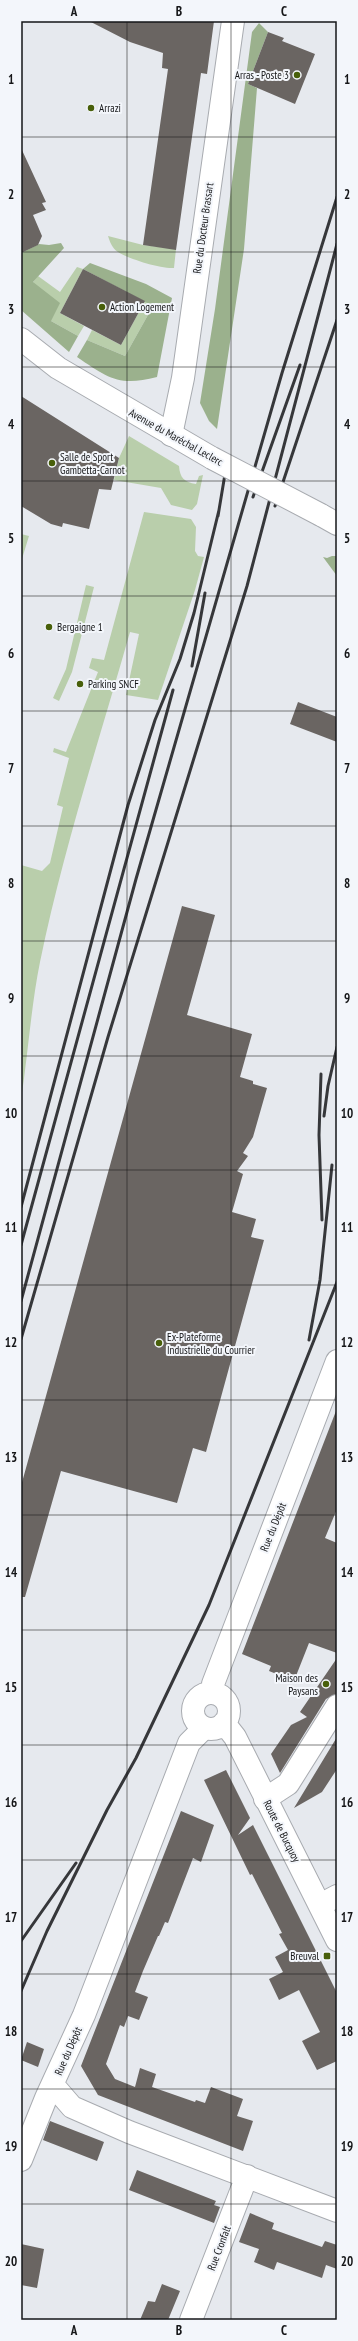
<svg xmlns="http://www.w3.org/2000/svg" width="358" height="2341" font-family="'PT Sans Narrow',sans-serif">
<style>
.green{fill:#b9ceab}
.forest{fill:#9bb18d}
.building{fill:#6a6562}
.lines{fill:none;stroke-linecap:round;stroke-linejoin:round}
.minor-casing{stroke:#a8abb0;stroke-width:24}
.major-casing{stroke:#a8abb0;stroke-width:24}
.minor{stroke:#fff;stroke-width:22}
.major{stroke:#fff;stroke-width:22}
.rail{stroke:#36373a;stroke-width:3}
.major-bridge-casing{stroke:#a8abb0;stroke-width:24;stroke-linecap:butt}
.major-bridge{stroke:#fff;stroke-width:22}
.grid{fill:none;stroke:#151618;stroke-width:1;stroke-opacity:0.55}
.poi-dot{fill:#485f0a;stroke:#f3f6fb;stroke-width:1.5}
.labels{text-anchor:middle;dominant-baseline:central;stroke-width:4;stroke-linejoin:round;paint-order:stroke}
.poi-label{font-size:11px;fill:#151618;stroke:#f3f6fb;text-anchor:start}
.street-label{font-size:11px;fill:#151618;stroke:#f3f6fb}
.neatline{fill:none;stroke:#151618;stroke-width:1.5}
.grid-label{font-size:13px;text-anchor:middle;font-weight:bold;fill:#151618}
</style>
<rect width="100%" height="100%" fill="#e6e9ee"/>
<!-- green -->
<path class="green" d="M108 236 143 245 176 249 174 268C161 269 129 259 118 252 112 248 110 242 108 236Z
M77 267 83 269 60 313 84 326 78 336 51 321 33 282 38 276 60 292Z
M145 301 153 306 125 356 87 340 92 330 121 345Z
M129 436 179 466C180 478 184 482 196 484L199 476 203 475 197 504 192 510 171 505 161 488 114 480 119 458Z
M144 512 191 519 196 527 195 551 198 556 204 557 195 590 158 700 126 695 139 634 130 632C99 741 63 850 40 962 31 1007 28 1054 21 1100V865L42 871 50 863 63 807 57 805 69 758 53 752 54 748 66 752 98 672 89 668 92 658 104 660Z
M21 534 29 536 21 562Z
M86 585 94 587 72 672 59 701 53 698 66 669Z"/>
<!-- forest -->
<path class="forest" d="M259 23 268 32 248 84 257 88 244 249 217 429 209 421 200 403 215 309 252 32Z
M61 243 64 248 33 282 60 303 51 321 78 336 69 352 21 310V253L39 244 49 245Z
M90 263 146 284 172 298 157 377C119 387 108 378 77 357L87 340 125 356 153 306 83 269Z
M332 556H337V576L323 557 327 558Z"/>
<!-- building -->
<path class="building" d="M89 21H214L207 74 201 73 176 250 143 245 168 69 162 68 163 53 130 42Z
M268 32 284 38 282 41 315 54 295 104 248 84Z
M21 148 46 202 42 203 46 210 33 215 42 236 38 245 21 253Z
M83 269 145 301 121 345 60 313Z
M21 396 119 458 111 490 99 489 89 529 63 523 62 527 51 524 21 506Z
M298 702 337 717V742L290 724Z
M182 906 215 915 187 1015 252 1034 240 1077 253 1081V1084L267 1088 253 1137 243 1153 248 1156 237 1171 243 1174 232 1212 256 1219 251 1237 264 1240 206 1452 193 1448 177 1503 61 1471 25 1597H21V1486Z
M336 1411 337 1509 325 1538 337 1543V1653L309 1643 294 1681 269 1671 271 1666 242 1654Z
M337 1658V1694L326 1699 280 1773 271 1754 291 1725 307 1717 300 1712Z
M337 1737V1769L322 1792 294 1808Z
M226 1770 250 1818 238 1835 253 1825 337 1993V2061L317 2070 302 2041 320 2032 299 1990 279 2000 269 1979 283 1972 275 1957 288 1950 279 1934 282 1933 252 1874 250 1875 204 1780Z
M181 1811 214 1825 201 1862 193 1858 168 1923 165 1922 159 1936H158L143 1971 135 1992 148 1997 139 2020 128 2016 124 2027 120 2025 106 2064 115 2079 135 2087 140 2068 156 2074 152 2087 195 2102 196 2100 205 2103 211 2087 243 2099 237 2116 253 2121 243 2151 98 2095 81 2066Z
M27 2042 44 2049 38 2067 21 2060Z
M50 2121 104 2142 97 2161 43 2140Z
M137 2170 216 2201 214 2205 220 2207 214 2223 129 2190Z
M250 2213 274 2223 272 2229 322 2247 325 2241 337 2245V2269L326 2265 322 2278 277 2262 274 2270 254 2262 259 2249 239 2242Z
M21 2244 44 2249 37 2288 21 2285Z
M162 2284 180 2291 168 2320H140L148 2301 155 2302Z"/>
<g class="lines">
<defs>
<path id="minor" d="M171 435 183 378 233 21
M265 1799 288 1784 337 1706
M320 1905 337 1896
M53 2085 72 2107 129 2132 337 2211
M21 2160 46 2098 84 2015 189 1743 204 1728
M191 2320 247 2176"/>
<path id="major" d="M21 339 58 368 212 458
M321 515 337 524
M213 1693V1684L337 1361
M193 1711a18 18 0 1 1 36 0a18 18 0 1 1-36 0Z
M224 1723 235 1737 337 1940"/>
</defs>
<!-- minor casing -->
<use href="#minor" class="minor-casing"/>
<!-- major casing -->
<use href="#major" class="major-casing"/>
<!-- minor -->
<use href="#minor" class="minor"/>
<!-- major -->
<use href="#major" class="major"/>
<!-- rail -->
<path class="rail" d="M253 497 300 365
M275 506 337 320
M218 516 228 456
M192 666 205 593
M321 1074 319 1135 322 1220
M324 1116 328 1086 337 1047
M21 1207 128 805 155 720 180 659 194 613 219 510
M21 1245 173 690
M21 1301 136 879 282 373 337 197
M21 1339 108 1037 247 586 337 244
M309 1340 320 1280 332 1165
M21 1941 76 1863
M21 1991 47 1931 107 1810 136 1758 209 1605 337 1282"/>
<defs>
<path id="major-bridge" d="M212 458 321 515"/>
</defs>
<!-- major-bridge casing -->
<use href="#major-bridge" class="major-bridge-casing"/>
<!-- major-bridge -->
<use href="#major-bridge" class="major-bridge"/>
</g>
<!-- grid -->
<path class="grid" d="M127 21V2320M231 21V2320M21 137H337M21 252H337M21 367H337M21 481H337M21 596H337M21 711H337M21 826H337M21 941H337M21 1056H337M21 1170H337M21 1285H337M21 1400H337M21 1515H337M21 1630H337M21 1745H337M21 1860H337M21 1974H337M21 2089H337M21 2204H337"/>
<!-- markers -->
<g class="poi-dot">
<circle cx="297" cy="75" r="4"/>
<circle cx="91" cy="108" r="4"/>
<circle cx="102" cy="307" r="4"/>
<circle cx="52" cy="463" r="4"/>
<circle cx="49" cy="627" r="4"/>
<circle cx="80" cy="684" r="4"/>
<circle cx="159" cy="1343" r="4"/>
<circle cx="326" cy="1684" r="4"/>
<rect x="323" y="1952" width="8" height="8" rx="2"/>
</g>
<g class="labels">
<!-- poi labels -->
<g class="poi-label">
<text x="289" y="75" text-anchor="end">Arras - Poste 3</text>
<text x="99" y="108">Arrazi</text>
<text x="110" y="307">Action Logement</text>
<text x="60" y="457">Salle de Sport<tspan x="60" dy="13">Gambetta-Carnot</tspan></text>
<text x="57" y="627">Bergaigne 1</text>
<text x="88" y="684">Parking SNCF</text>
<text x="167" y="1337">Ex-Plateforme<tspan x="167" dy="13">Industrielle du Courrier</tspan></text>
<text x="318" y="1678" text-anchor="end">Maison des<tspan x="318" dy="13">Paysans</tspan></text>
<text x="319" y="1956" text-anchor="end">Breuval</text>
</g>
<!-- street labels -->
<g class="street-label">
<text transform="translate(203 228) rotate(-82)">Rue du Docteur Brassart</text>
<text transform="translate(176 437) rotate(29)">Avenue du Maréchal Leclerc</text>
<text transform="translate(273 1527) rotate(-68)">Rue du Dépôt</text>
<text transform="translate(282 1831) rotate(63)">Route de Bucquoy</text>
<text transform="translate(68 2051) rotate(-66)">Rue du Dépôt</text>
<text transform="translate(219 2248) rotate(-69)">Rue Cronfalt</text>
</g>
</g>
<!-- border -->
<rect width="358" height="2341" fill="none" stroke="#f3f6fb" stroke-width="44"/>
<rect x="22" y="22" width="314" height="2297" class="neatline"/>
<g class="grid-label">
<text x="74" y="16">A</text>
<text x="179" y="16">B</text>
<text x="284" y="16">C</text>
<text x="11" y="84">1</text>
<text x="347" y="84">1</text>
<text x="11" y="199">2</text>
<text x="347" y="199">2</text>
<text x="11" y="314">3</text>
<text x="347" y="314">3</text>
<text x="11" y="429">4</text>
<text x="347" y="429">4</text>
<text x="11" y="543">5</text>
<text x="347" y="543">5</text>
<text x="11" y="658">6</text>
<text x="347" y="658">6</text>
<text x="11" y="773">7</text>
<text x="347" y="773">7</text>
<text x="11" y="888">8</text>
<text x="347" y="888">8</text>
<text x="11" y="1003">9</text>
<text x="347" y="1003">9</text>
<text x="11" y="1118">10</text>
<text x="347" y="1118">10</text>
<text x="11" y="1232">11</text>
<text x="347" y="1232">11</text>
<text x="11" y="1347">12</text>
<text x="347" y="1347">12</text>
<text x="11" y="1462">13</text>
<text x="347" y="1462">13</text>
<text x="11" y="1577">14</text>
<text x="347" y="1577">14</text>
<text x="11" y="1692">15</text>
<text x="347" y="1692">15</text>
<text x="11" y="1807">16</text>
<text x="347" y="1807">16</text>
<text x="11" y="1922">17</text>
<text x="347" y="1922">17</text>
<text x="11" y="2036">18</text>
<text x="347" y="2036">18</text>
<text x="11" y="2151">19</text>
<text x="347" y="2151">19</text>
<text x="11" y="2266">20</text>
<text x="347" y="2266">20</text>
<text x="74" y="2335">A</text>
<text x="179" y="2335">B</text>
<text x="284" y="2335">C</text>
</g>
</svg>
